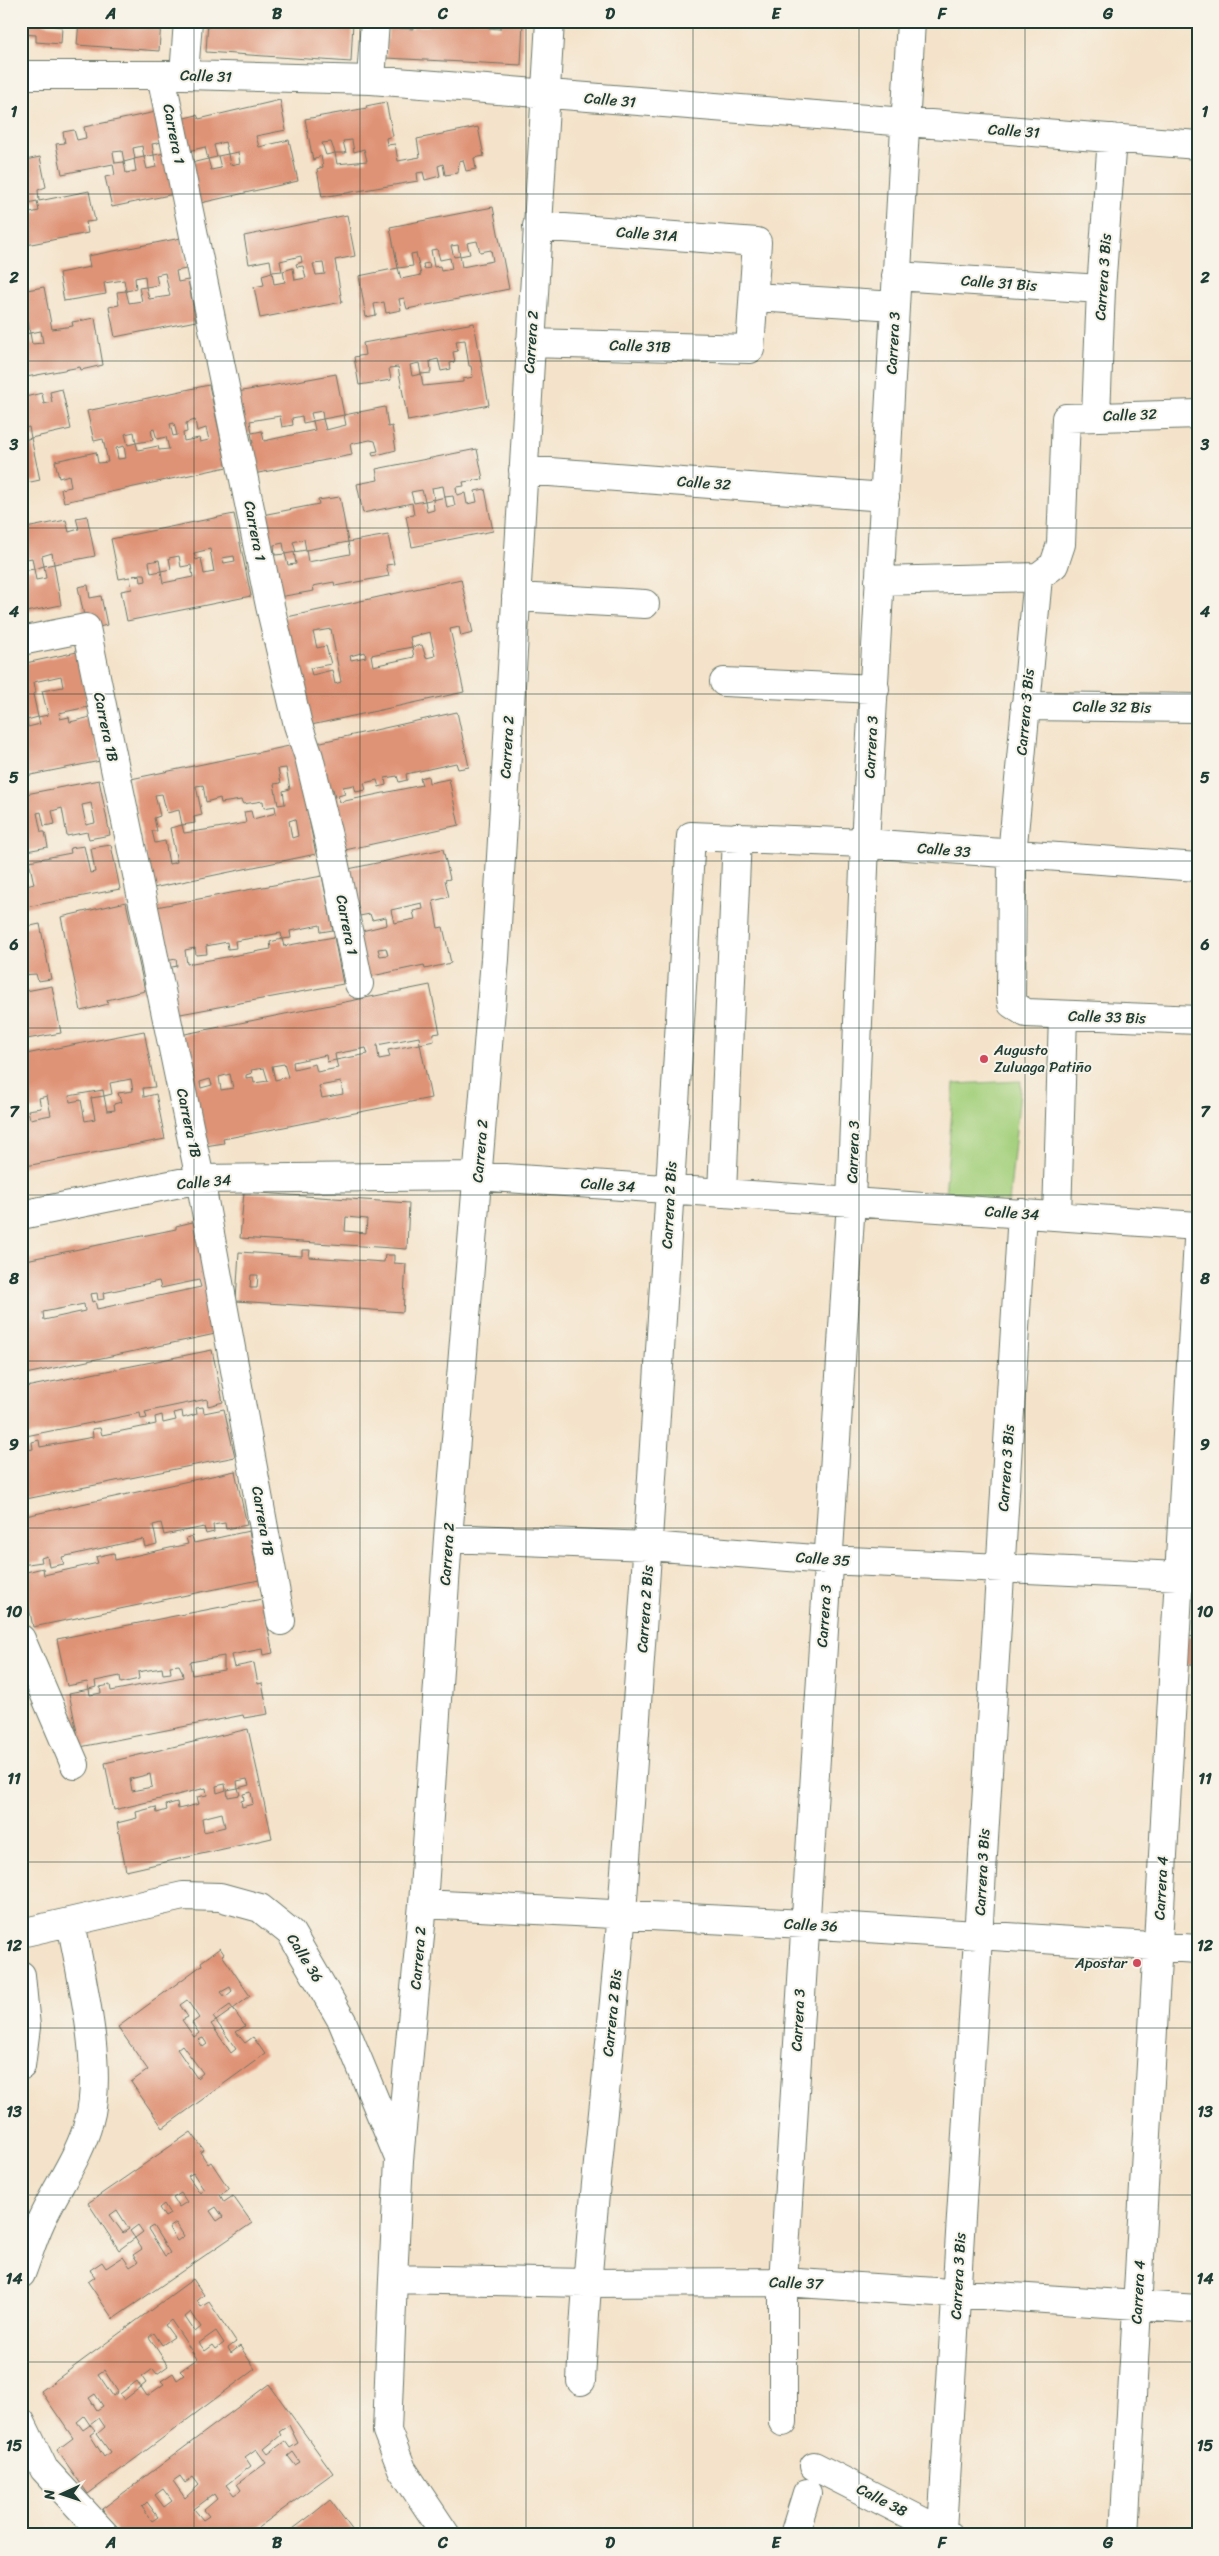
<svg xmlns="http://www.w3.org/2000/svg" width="1219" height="2556" font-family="Sriracha,sans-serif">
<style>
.green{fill:#a4d07d;stroke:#628658}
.building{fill:#df9376;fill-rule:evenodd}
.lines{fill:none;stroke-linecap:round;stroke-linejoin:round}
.minor-casing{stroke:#6a7768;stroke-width:30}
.major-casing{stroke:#6a7768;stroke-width:30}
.minor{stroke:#fff;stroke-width:28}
.major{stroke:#fff;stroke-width:28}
.grid{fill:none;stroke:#1f3d34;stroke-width:1;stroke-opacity:0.55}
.poi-dot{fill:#d1495b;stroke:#f7f3e8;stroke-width:2}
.labels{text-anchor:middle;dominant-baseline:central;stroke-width:4;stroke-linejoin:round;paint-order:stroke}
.street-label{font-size:15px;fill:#1f3d34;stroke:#f7f3e8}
.poi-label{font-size:15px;fill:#1f3d34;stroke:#f7f3e8;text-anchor:start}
.neatline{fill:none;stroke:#1f3d34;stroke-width:2}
.grid-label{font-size:16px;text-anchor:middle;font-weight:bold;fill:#1f3d34}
</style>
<rect width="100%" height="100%" fill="#f7f3e8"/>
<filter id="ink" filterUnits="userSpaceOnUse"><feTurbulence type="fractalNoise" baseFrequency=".02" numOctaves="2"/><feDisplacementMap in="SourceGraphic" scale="10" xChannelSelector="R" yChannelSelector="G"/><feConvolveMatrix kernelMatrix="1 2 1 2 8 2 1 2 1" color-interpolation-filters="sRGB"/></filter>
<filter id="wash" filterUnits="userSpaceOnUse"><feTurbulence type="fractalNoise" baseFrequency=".0096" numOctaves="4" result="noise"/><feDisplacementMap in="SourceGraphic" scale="20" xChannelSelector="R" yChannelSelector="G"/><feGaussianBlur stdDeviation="1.12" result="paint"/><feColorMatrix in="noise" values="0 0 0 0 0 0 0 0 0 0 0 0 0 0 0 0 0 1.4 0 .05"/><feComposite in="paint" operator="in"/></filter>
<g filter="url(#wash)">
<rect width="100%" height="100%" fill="#f4e3ca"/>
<!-- green -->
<path class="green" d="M1021 1081 1009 1202 945 1196 954 1084Z"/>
<g id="blocks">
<!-- building -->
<path class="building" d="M21 21H43V24L62 27 61 44 36 42V35L21 34Z
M79 21H161L159 51 77 45Z
M208 21H330V24H336V21H353L351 62 206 52Z
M389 21H400V28L413 29V26H429V21H489L488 28 500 29 501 21H523L521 65 386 58Z
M280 100 286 130 256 136 259 147 289 140 298 181 196 204 187 164 208 159 211 170 221 168 218 156 228 154 230 165 240 163 238 152 228 154 225 142 214 145 217 157 208 159 205 147 184 152 176 120 197 115 199 119Z
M386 102 393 136 386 138 387 145 395 144 398 161 420 157 417 139 478 127 484 156 474 158 476 169 466 171 463 160 459 161 458 173 445 175 443 164 438 166 440 176 425 180 423 172 417 173 418 181 322 197 317 169 323 167 321 156 313 160 305 119 367 108 366 106ZM352 140 354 152 364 149 367 161 337 164 335 153 326 155 322 143 331 142 335 153H346L343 141Z
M156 112 162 142 152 144 154 155 144 157 142 146 133 148 135 159 124 162 122 151 113 152 115 163 124 162 126 173 136 171 134 159 144 157 147 169 156 167 154 155 165 153 174 194 112 207 105 177 115 175 113 164 62 174 56 144 65 143 63 132 74 130 77 140 86 138 84 127Z
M40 157 46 187 38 190 39 201 89 191 95 221 86 222 88 233 21 246V215L39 211 37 201 28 203 25 192 21 193V161Z
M493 207 509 289 407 309 404 298 399 299 401 310 386 313 384 302 374 304 376 315 366 317 359 276 398 268 401 279 421 275 416 253 411 254 413 266 398 268 390 227ZM477 241 480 252 491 250 493 261 462 267 460 256 454 257 451 246 458 245 460 256 470 254 467 243ZM437 249 440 260 450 258 452 269 441 271 440 266 434 267 431 250ZM429 263 430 268 424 269 423 264Z
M347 215 355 256 335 260 342 302 260 318 254 287 264 285 262 275 272 272 274 284 285 282 283 271 293 268 295 280 306 278 303 266 297 267 296 264 302 262 301 256 280 261 282 271 272 272 270 260 249 264 244 236ZM323 263 325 274 316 275 313 264Z
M181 238 186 269 176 271 178 282 188 280 196 321 115 337 109 307 119 305 117 292 126 291 129 303 142 301 139 288 146 287 149 299 170 296 165 273 156 275 158 285 146 287 145 276 135 278 136 289 126 291 124 280 104 283 106 294 64 301 59 273 90 267 88 256Z
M44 287 52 329 73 326 72 322 95 318 103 365 81 370 80 367 21 378V335L30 333 28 321 21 322V291ZM41 331 43 343 32 344 30 333Z
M474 323 489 405 408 421 398 367 389 368 391 380 359 385 354 357 365 355 363 343ZM465 340 469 366H471L473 377 463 379V382L423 386 421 374 412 376 410 365 419 363 421 374 431 373 430 361 438 359 441 371 451 369 450 363 455 362 453 352 458 351 456 341Z
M336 374 344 415 323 419 322 411 311 413 313 421 303 423 302 416 292 418 293 425 282 427 280 416 250 421 252 433 262 431 264 441 315 430 313 421 323 419 326 430 346 425 344 415 385 407 388 427 392 426 396 450 373 456 372 452 378 451 375 441 370 440 350 444 352 455 248 475 242 446 253 443 251 433 241 435 232 393Z
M209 385 227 467 64 502 61 489 71 487 69 475 59 478 55 461 96 452 98 463 108 462 103 439 94 441 87 411ZM195 420 197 431 206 428 209 440 200 442 199 438 184 441 183 433 187 432 186 423ZM174 423 177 435 173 436 170 424ZM154 429 157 439 166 437 169 449 159 450 158 446 138 450 136 443 128 445 125 434 134 432 136 443 153 440 151 430ZM124 446 126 458 118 459 116 448Z
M62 389 71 429 31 438 40 480 21 484V453L24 452 21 441 31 438 29 427 21 429V398L42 393 44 404 52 402 50 392Z
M477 449 483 479 463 482 464 486 456 487 457 495 465 493 467 504 477 502 475 491 485 489 493 531 412 547 406 516 414 515 412 503 363 513 357 484 378 480 376 469ZM443 486 445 497 433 500 434 510 427 512 425 501 434 499 432 488ZM422 490 425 501 414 503 411 492ZM453 496 455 506 447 508 445 497Z
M340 497 348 542 306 550 304 539 293 542 296 552 285 554 288 565 296 564 294 552 306 550 308 562 350 554 348 542 388 535 394 564 386 565 389 576 335 586 334 582 313 586 314 591 273 598 257 516 319 504 318 500ZM283 543 285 554 275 555 274 545Z
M234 514 251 596 127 621 121 591 132 589 130 577 119 579 111 539ZM210 549 214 572 204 574 201 558 196 560 194 553ZM179 556 181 567 191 565 193 577 163 583 161 571 151 573 149 562 159 560 161 571 171 569 169 558ZM234 556 235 561 224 563 222 558ZM140 574H145L146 581 141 582 140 575 133 576Z
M87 516 95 556 54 564 52 553 42 556 44 566 54 564 61 605 21 613V583L25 582 23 571 34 569 36 580 46 578 44 566 34 569 32 558 21 560V529L66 520 69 532 79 529 76 518Z
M461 579 473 633 461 636 459 627 450 629 464 692 302 727 278 619ZM331 629 341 682 335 684 332 670 312 675 310 668 331 664 326 646 317 648 313 632ZM430 632 435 656 426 658 422 645 412 647 414 657 373 666 371 655 412 647 410 637ZM365 652 366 657 351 660 350 656Z
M88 585 90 598 101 596 107 625 87 630 78 587Z
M77 652 88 707 59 713 60 719 69 717 70 722 91 717 100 761 21 777V664ZM61 676 63 687 42 691 48 715 38 717 33 694 36 693 34 682ZM38 717 40 724 28 727 27 720Z
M457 712 469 767 458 769 456 763 406 774 407 780 399 782 397 776 385 778 386 785 379 787 377 780 364 783 366 790 356 792 354 785 343 787 345 794 338 796 340 802 422 785 420 778 428 776 429 783 449 779 459 825 336 852 324 799 335 797 333 789 323 792 312 744Z
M294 745 316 854 153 888 131 779ZM286 768 290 789 283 791 285 804 278 805 274 784 281 783 278 769ZM203 785 206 802 220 798 221 803 241 800 243 804 263 801 264 808 275 806 276 813 253 819 251 811 244 812 246 823 205 830 184 833 182 825 170 828 177 862 169 864 165 841 155 843 152 831H157L154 818 160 816 155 795 162 794 167 813 179 810 182 825 195 823 194 817 202 815 196 786ZM295 819 298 836 292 838 289 821Z
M99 780 110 835 89 839 87 832 67 836 62 808 52 811 55 824 44 826 41 812 37 813 41 832H45L48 847 21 852V841H25L21 824V795ZM91 803 95 823 86 825 82 805Z
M111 845 120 889 21 908V865L27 886 34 884 29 861 71 853 70 848 84 846 90 873 95 872 91 848Z
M443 849 450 879 445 880 449 897 433 901 438 928 443 927 451 963 425 969 424 965 363 978 353 933 387 925 386 917 372 920 370 914 349 918 339 871ZM422 903 423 909 413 911 415 919 394 923 391 910ZM386 948 388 955 380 956 378 949Z
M322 876 333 930 321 932 320 925 290 931 291 938 282 939 284 946 334 937 343 984 175 1015 167 968 177 966 176 959 166 961 156 907ZM281 933 282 939 270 942 271 949 187 964 185 950 195 948 196 955 207 954 206 946 227 942 228 949 236 948 235 941Z
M126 902 145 991 107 1000 108 1004 81 1011 61 917Z
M40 924 51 979 38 981 36 974 21 975V928Z
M430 985 440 1033 433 1034 434 1041 420 1044 419 1037 377 1045 379 1059 390 1057 388 1050 420 1044 431 1098 223 1139 224 1143 199 1147 180 1035ZM366 1048 368 1054 336 1060 335 1054ZM326 1055 327 1062 336 1060 338 1068 317 1072 315 1064 294 1069 293 1062ZM284 1064 288 1077 275 1080 272 1066ZM264 1068 268 1081 254 1083 253 1077 246 1078V1075L252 1073 251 1070ZM230 1074 233 1088 221 1090 219 1077ZM210 1079 212 1085 201 1088 200 1082ZM341 1082 343 1094 322 1098 319 1086Z
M52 986 61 1033 21 1040V992Z
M144 1031 155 1087 143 1088 144 1097 156 1094 165 1139 21 1167V1055ZM131 1079 133 1091 118 1093 121 1102 114 1104 115 1110 107 1111 104 1096 91 1098 95 1119 85 1121 81 1100 70 1102 69 1096 103 1090 104 1096 112 1094 110 1083ZM47 1096 51 1115 30 1119 28 1110 41 1108 39 1098Z
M244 1192 409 1203 407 1249 240 1238ZM346 1217 367 1219 366 1233 345 1231Z
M201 1220 220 1333 21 1375V1324H23L21 1261 176 1229V1226ZM199 1280 201 1287 97 1309 95 1301 92 1302 90 1294 97 1293 98 1300 104 1299 103 1293 159 1281 161 1288ZM84 1304 85 1311 44 1320 43 1312Z
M302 1250H310L309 1257 384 1262 385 1255H394V1263L406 1264 403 1312 236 1301 239 1252 302 1256ZM251 1275H258L257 1288H250Z
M212 1350 223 1402 208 1406 207 1399 145 1412 147 1418 141 1419 140 1413 21 1437V1388Z
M203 1407 204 1413 224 1409 235 1457 21 1500V1451L33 1449 32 1442 39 1440 40 1447 93 1437 92 1429 100 1428 102 1435 142 1427 156 1424 155 1417 162 1415 163 1423 176 1420 174 1413 182 1411 183 1418 197 1414 196 1408Z
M235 1471 247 1525 226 1529 225 1523 213 1525 214 1532 206 1534 204 1527 164 1535 161 1523 153 1525 157 1544 145 1547 143 1539 62 1557 64 1564 49 1567 47 1556 41 1558 42 1562 21 1565V1517Z
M249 1531 259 1580 33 1627 22 1573 43 1568 44 1575 98 1563 96 1557 104 1555 114 1553 115 1560 188 1544 186 1538 192 1536 194 1543Z
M1187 1541H1198V1572H1186Z
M262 1599 273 1653 263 1655 262 1649 231 1655 234 1667 254 1663 258 1684 262 1683 268 1714 244 1718 243 1715 80 1747 69 1693 89 1689 90 1695 101 1693 100 1687 110 1685 111 1691 183 1677 182 1671 179 1665 170 1666 171 1673 163 1674 162 1668 149 1670 138 1672 139 1679 121 1683 120 1676 95 1681 96 1687 89 1689 87 1682 67 1686 57 1639ZM224 1656V1670L192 1675 190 1662Z
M1184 1636 1198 1637V1665H1184Z
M248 1729 272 1838 126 1871 117 1823 137 1818 136 1812 156 1807 157 1813 167 1810 166 1805 177 1802 178 1809 199 1804 197 1797 207 1795 206 1788 114 1810 105 1763ZM150 1774 152 1787 132 1791 130 1779ZM247 1779 249 1785 238 1788 237 1781ZM225 1784 226 1790 217 1793 216 1786ZM238 1788 240 1795 228 1797 227 1790ZM251 1792 253 1804 242 1807 241 1801 244 1800 243 1794ZM222 1813 225 1827 204 1832 202 1818Z
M220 1948 224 1954 222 1955 250 1996 233 2009 245 2026 236 2032 245 2043 253 2037 265 2054 163 2128 131 2082 148 2070 118 2027 202 1965 201 1962ZM230 1987 232 1991 225 1997 221 1992ZM187 2000 199 2018 192 2023 199 2033 194 2037 182 2020 188 2017 180 2005ZM230 2005 233 2009 216 2021 236 2049 231 2053 211 2024 216 2021 213 2017ZM203 2038 207 2044 203 2047 198 2040ZM182 2045 203 2073 197 2078 177 2049Z
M191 2132 204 2150 200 2152 208 2164 211 2162 229 2189 220 2195 224 2202 233 2196 252 2223 113 2319 88 2282 95 2277 90 2270 102 2262 106 2268 123 2257 130 2267 138 2262 133 2255 142 2249 135 2238 143 2232 138 2225 130 2231 135 2238 119 2250 88 2203ZM193 2173 204 2190 200 2193 188 2176ZM181 2193 187 2202 179 2207 173 2198ZM164 2204 170 2214 165 2217 159 2208ZM216 2207 223 2217 217 2221 210 2211ZM117 2210 129 2229 123 2233 110 2215ZM176 2223 184 2236 177 2241 169 2228ZM153 2226 170 2253 165 2256 148 2229Z
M193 2279 204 2295 197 2301 201 2307 209 2302 236 2342 228 2348 231 2353 240 2346 255 2369 88 2494 57 2450 73 2438 41 2391ZM191 2312 201 2327 195 2332 185 2317ZM171 2320 197 2359 180 2371 184 2375 177 2380 173 2373 161 2381 164 2384 147 2396 141 2387 146 2383 142 2377 153 2369 157 2374 168 2366 149 2337 154 2333 162 2345 174 2337 165 2325ZM216 2331 224 2343 216 2349 213 2345 205 2351 199 2343ZM104 2370 118 2392 113 2396 98 2374ZM137 2381 141 2387 124 2400 120 2394ZM95 2394 103 2406 97 2410 89 2398ZM84 2416 90 2425 99 2418 105 2427 97 2434 110 2452 104 2457 90 2435 95 2431 90 2425 83 2430 77 2422Z
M269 2384 333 2473 248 2535H119L102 2509ZM289 2425 298 2443 290 2448 285 2441 268 2454 264 2449 281 2435 279 2432ZM256 2449 266 2463 237 2484 241 2490 234 2495 226 2485 251 2466 245 2457ZM293 2452 300 2462 295 2465 288 2456ZM180 2476 185 2483 193 2477 199 2485 185 2498 173 2481ZM163 2489 172 2501 164 2507 155 2495ZM214 2494 217 2499 204 2510 209 2516 203 2520 194 2509ZM147 2502 158 2517 152 2521 142 2507Z
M330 2500 356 2535H285L314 2513Z"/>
</g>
</g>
<g filter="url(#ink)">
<use href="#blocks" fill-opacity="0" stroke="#6a7768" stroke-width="1"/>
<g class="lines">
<defs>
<path id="minor" d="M21 75H184L371 80 1198 145
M161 75 270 606 298 725 309 757 334 861 359 984
M184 75 188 21
M371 80 375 21
M896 276 1101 289
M755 297 895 306
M530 343 750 349 757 242 537 226
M1198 414 1066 418 1061 544 1054 565 1038 577 1012 855 1011 996 1012 1004 1026 1013 1198 1020
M1096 416 1101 289 1112 138
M523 470 885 497
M879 581 1038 577
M516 597 645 604
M21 641 86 628 200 1179 281 1621
M724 682 875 689
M1025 706 1198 708
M722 1193 737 837
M21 1215 200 1179 477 1176 1198 1226
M1057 1216 1063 1015
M448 1538 649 1546 827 1560 1179 1576 1124 2535
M21 1639 75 1765
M423 1904 804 1924 1198 1949
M21 1933 183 1896 220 1897 260 1908 291 1933 342 2021 398 2156
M21 2274C28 2256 33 2238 41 2221 56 2188 80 2156 89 2121 104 2069 81 1977 71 1922
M393 2279 586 2283 783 2282 1198 2309
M581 2381C589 2215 612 2050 624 1885 650 1535 670 1186 691 836L865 843 1198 867
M21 2422 44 2469 105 2535
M783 2422V2282L851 1201 865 843 911 21
M814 2466 949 2535
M942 2530 1022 1213
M446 2535 402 2469 387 2431 393 2279 399 2160 423 1904 448 1538 495 959 550 21
M794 2535 807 2493"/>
<path id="major" d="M1198 1240 1179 1576 1198 1578
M21 1975 26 2027 21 2066"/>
</defs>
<!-- minor casing -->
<use href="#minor" class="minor-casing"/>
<!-- major casing -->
<use href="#major" class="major-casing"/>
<!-- minor -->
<use href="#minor" class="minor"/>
<!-- major -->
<use href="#major" class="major"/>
</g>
</g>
<!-- grid -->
<path class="grid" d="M194 21V2535M360 21V2535M526 21V2535M693 21V2535M859 21V2535M1025 21V2535M21 194H1198M21 361H1198M21 528H1198M21 694H1198M21 861H1198M21 1028H1198M21 1195H1198M21 1361H1198M21 1528H1198M21 1695H1198M21 1862H1198M21 2028H1198M21 2195H1198M21 2362H1198"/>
<!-- markers -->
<g class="poi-dot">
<circle cx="984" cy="1059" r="5"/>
<circle cx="1137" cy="1963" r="5"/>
</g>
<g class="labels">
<!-- street labels -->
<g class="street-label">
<text transform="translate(206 76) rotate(2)">Calle 31</text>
<text transform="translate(610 100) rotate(5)">Calle 31</text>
<text transform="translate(1014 131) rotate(4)">Calle 31</text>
<text transform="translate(174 134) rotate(79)">Carrera 1</text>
<text transform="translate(647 234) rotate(4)">Calle 31A</text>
<text transform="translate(1103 277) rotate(-86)">Carrera 3 Bis</text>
<text transform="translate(999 283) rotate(4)">Calle 31 Bis</text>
<text transform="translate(531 342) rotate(-86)">Carrera 2</text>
<text transform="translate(893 343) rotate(-87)">Carrera 3</text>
<text transform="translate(640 346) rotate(2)">Calle 31B</text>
<text transform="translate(1130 415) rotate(-2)">Calle 32</text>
<text transform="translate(704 483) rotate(4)">Calle 32</text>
<text transform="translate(255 531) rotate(79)">Carrera 1</text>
<text transform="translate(1112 707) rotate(1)">Calle 32 Bis</text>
<text transform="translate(1025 712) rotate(-85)">Carrera 3 Bis</text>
<text transform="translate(106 727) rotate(78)">Carrera 1B</text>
<text transform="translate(507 747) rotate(-87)">Carrera 2</text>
<text transform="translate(871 747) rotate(-87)">Carrera 3</text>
<text transform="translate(944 850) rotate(5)">Calle 33</text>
<text transform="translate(347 925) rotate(79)">Carrera 1</text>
<text transform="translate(1107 1017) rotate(2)">Calle 33 Bis</text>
<text transform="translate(189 1123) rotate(78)">Carrera 1B</text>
<text transform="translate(480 1151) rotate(-85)">Carrera 2</text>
<text transform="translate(853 1152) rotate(-88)">Carrera 3</text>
<text transform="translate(204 1182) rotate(-5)">Calle 34</text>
<text transform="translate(608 1185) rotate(4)">Calle 34</text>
<text transform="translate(669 1205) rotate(-87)">Carrera 2 Bis</text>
<text transform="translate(1012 1213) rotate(4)">Calle 34</text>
<text transform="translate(1006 1468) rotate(-86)">Carrera 3 Bis</text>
<text transform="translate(263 1521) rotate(80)">Carrera 1B</text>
<text transform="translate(447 1554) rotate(-86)">Carrera 2</text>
<text transform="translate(823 1559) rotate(4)">Calle 35</text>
<text transform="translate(645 1609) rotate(-86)">Carrera 2 Bis</text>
<text transform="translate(824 1616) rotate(-86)">Carrera 3</text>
<text transform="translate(982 1872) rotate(-87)">Carrera 3 Bis</text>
<text transform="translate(1161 1888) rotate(-87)">Carrera 4</text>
<text transform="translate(811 1925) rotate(3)">Calle 36</text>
<text transform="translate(305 1958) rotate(58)">Calle 36</text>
<text transform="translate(418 1958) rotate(-85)">Carrera 2</text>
<text transform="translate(612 2013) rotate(-84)">Carrera 2 Bis</text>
<text transform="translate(798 2020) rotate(-87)">Carrera 3</text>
<text transform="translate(958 2276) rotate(-87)">Carrera 3 Bis</text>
<text transform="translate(796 2283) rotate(2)">Calle 37</text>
<text transform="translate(1138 2292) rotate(-87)">Carrera 4</text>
<text transform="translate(882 2500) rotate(27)">Calle 38</text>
</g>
<!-- poi labels -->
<g class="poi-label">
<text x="994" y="1050">Augusto<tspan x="994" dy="17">Zuluaga Patiño</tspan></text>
<text x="1127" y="1963" text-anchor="end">Apostar</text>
</g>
</g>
<!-- margin -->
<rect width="1219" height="2556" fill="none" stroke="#f7f3e8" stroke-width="55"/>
<!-- north arrow -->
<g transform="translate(62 2494) rotate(267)" stroke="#f7f3e8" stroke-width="4" paint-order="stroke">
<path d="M0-4L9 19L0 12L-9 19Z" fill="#1f3d34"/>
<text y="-8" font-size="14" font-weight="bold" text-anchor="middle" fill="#1f3d34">N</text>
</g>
<rect x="28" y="28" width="1164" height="2500" class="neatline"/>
<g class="grid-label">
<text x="111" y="19">A</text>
<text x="277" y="19">B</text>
<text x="443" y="19">C</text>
<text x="610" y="19">D</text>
<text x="776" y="19">E</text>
<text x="942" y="19">F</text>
<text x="1108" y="19">G</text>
<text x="14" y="117">1</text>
<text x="1205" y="117">1</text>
<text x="14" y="283">2</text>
<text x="1205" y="283">2</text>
<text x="14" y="450">3</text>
<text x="1205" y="450">3</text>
<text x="14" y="617">4</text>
<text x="1205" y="617">4</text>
<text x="14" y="783">5</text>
<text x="1205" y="783">5</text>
<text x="14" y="950">6</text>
<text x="1205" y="950">6</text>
<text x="14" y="1117">7</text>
<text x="1205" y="1117">7</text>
<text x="14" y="1284">8</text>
<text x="1205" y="1284">8</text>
<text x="14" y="1450">9</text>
<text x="1205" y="1450">9</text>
<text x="14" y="1617">10</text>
<text x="1205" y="1617">10</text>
<text x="14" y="1784">11</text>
<text x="1205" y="1784">11</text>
<text x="14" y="1951">12</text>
<text x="1205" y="1951">12</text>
<text x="14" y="2117">13</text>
<text x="1205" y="2117">13</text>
<text x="14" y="2284">14</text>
<text x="1205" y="2284">14</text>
<text x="14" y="2451">15</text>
<text x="1205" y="2451">15</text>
<text x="111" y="2548">A</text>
<text x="277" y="2548">B</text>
<text x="443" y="2548">C</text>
<text x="610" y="2548">D</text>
<text x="776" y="2548">E</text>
<text x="942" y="2548">F</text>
<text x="1108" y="2548">G</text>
</g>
</svg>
